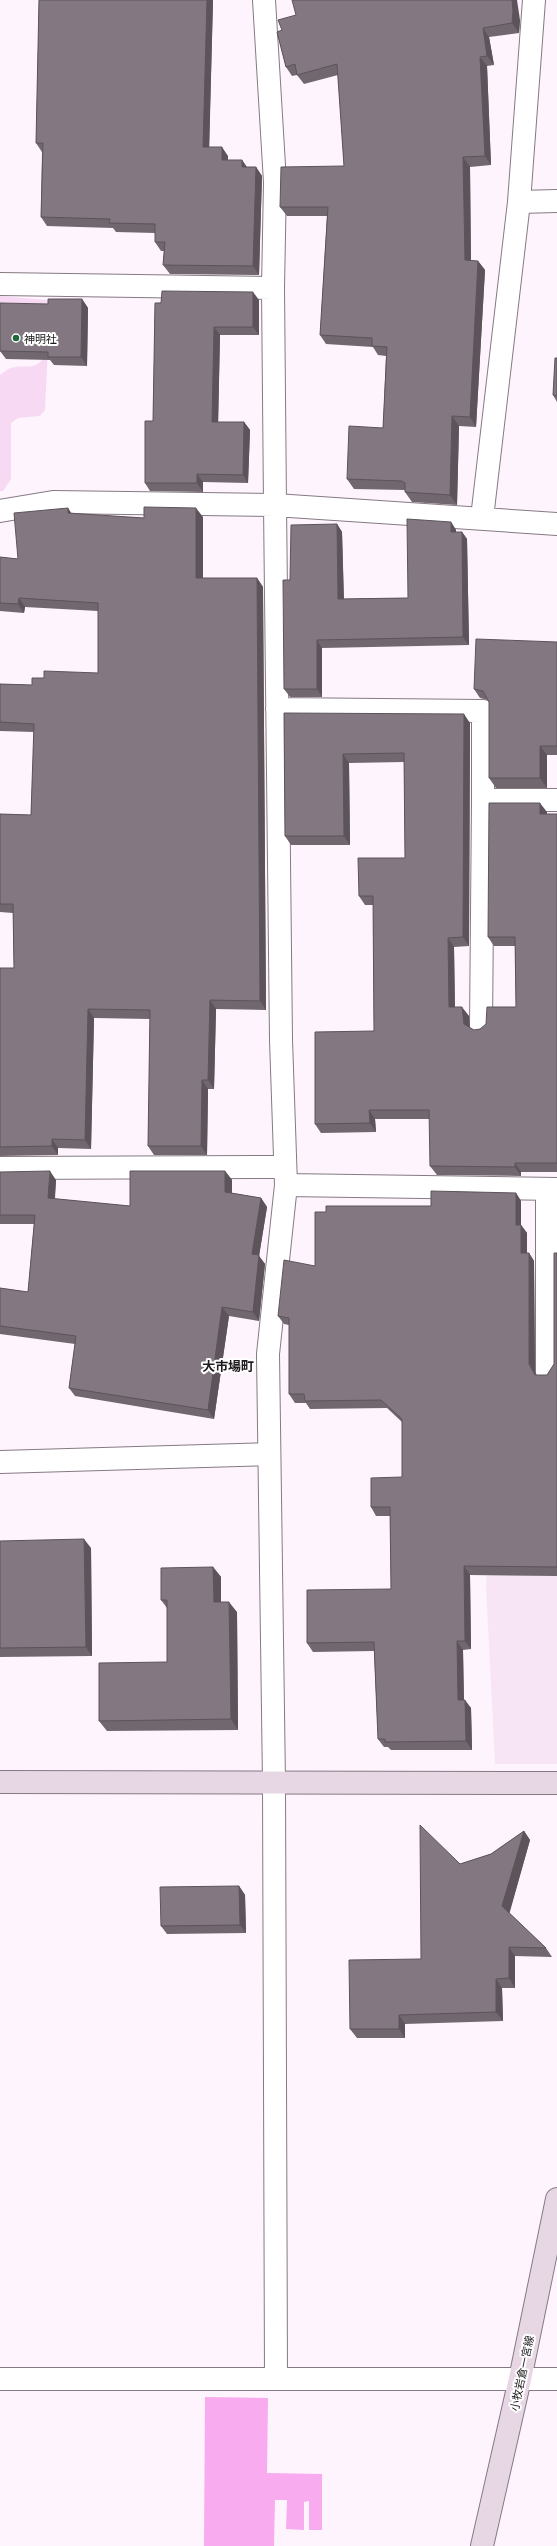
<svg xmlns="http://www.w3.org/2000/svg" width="557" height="2546" font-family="Georgia,'Noto Sans JP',serif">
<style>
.built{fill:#f7e4f4}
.green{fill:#f8d9f3}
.water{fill:#f9abef}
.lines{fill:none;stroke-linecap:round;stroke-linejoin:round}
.lane-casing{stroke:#857a83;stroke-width:24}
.street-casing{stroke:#857a83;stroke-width:24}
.secondary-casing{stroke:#857a83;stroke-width:24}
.lane{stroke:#fff;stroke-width:22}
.street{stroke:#fff;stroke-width:22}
.secondary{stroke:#e7d7e5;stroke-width:22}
.wall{fill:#71676f}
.shaded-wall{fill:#5c545a}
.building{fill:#837881;stroke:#5c545a}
.poi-dot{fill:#1d6a39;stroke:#fff;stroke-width:1.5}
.labels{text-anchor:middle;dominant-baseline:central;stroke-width:4;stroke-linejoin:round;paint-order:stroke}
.poi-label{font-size:11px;fill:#1e1a1d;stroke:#fff;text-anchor:start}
.street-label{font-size:11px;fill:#1e1a1d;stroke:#fff}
.quarter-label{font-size:13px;font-weight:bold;fill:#1e1a1d;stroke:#fff}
</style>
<rect width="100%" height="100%" fill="#fef4fd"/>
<!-- built -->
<path class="built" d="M496 1422H557V1764H495L486 1586Z"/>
<!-- green -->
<path class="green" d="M0 296 46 300 50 306 45 410 40 416 18 418 11 423V479L3 491H0V375C3 373 7 369 11 368 24 364 33 371 43 359L0 308Z"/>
<!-- water -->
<path class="water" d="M205 2397 268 2398 267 2473 322 2474V2530H309V2501L304 2502V2530L286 2529 287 2500H275L274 2546H204Z"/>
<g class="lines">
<defs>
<path id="lane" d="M547 1372V1189"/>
<path id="street" d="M264 0 275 182 273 288 275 505 281 1040 286 1185 268 1354 274 1783 276 2379
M519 202 557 201
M0 284 273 288
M0 511 53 502 275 505 557 524
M482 518 519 202 534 0
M277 709 483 711V800
M481 1027 483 800H557
M0 1168 285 1167
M286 1185 557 1189
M0 1462 269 1454
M0 2379H557"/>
<path id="secondary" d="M0 1782 557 1783
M482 2546 520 2379 557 2199"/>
</defs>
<!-- lane casing -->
<use href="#lane" class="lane-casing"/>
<!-- street casing -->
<use href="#street" class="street-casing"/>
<!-- secondary casing -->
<use href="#secondary" class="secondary-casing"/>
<!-- lane -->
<use href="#lane" class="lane"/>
<!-- street -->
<use href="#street" class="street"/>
<!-- secondary -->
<use href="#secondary" class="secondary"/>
</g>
<!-- wall -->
<path class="wall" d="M39 0H213L209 147 228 156V160H242L247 167H256L262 176 259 275 170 274 163 265 164 251H161L155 242V233L116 232 113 228 47 226 41 217 42 152 36 143Z
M520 20 519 33 489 37 494 65 487 66 491 165 470 167 471 261H478L485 270 476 427 459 426 457 505 412 502 405 492V490L354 489 347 479 383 428 386 356 378 355 373 347 326 344 320 335 327 216H287L280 207 344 166 338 75 304 84 297 75 292 76 286 67 277 32Z
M82 299 88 308 87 366 54 365 50 360 6 359 0 351 48 304Z
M259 300V335H220L218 422H244L250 430 248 483 203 482V492L150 491 145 483 153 421 155 303Z
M557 358V402L553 395Z
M68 508 71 514 144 518 203 517V578H257L263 587 266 1010 216 1009 214 1089H208L207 1155H154L148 1146 150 1019 94 1018 91 1149 58 1148V1155L0 1156V968H14L13 913 0 912V814L31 815 34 732 0 731V684L32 685 44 678 98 673V611L25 607 24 613 0 611V557L18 559Z
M451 522 456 530V532H462L467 539 469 645 322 648V697H290L284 689 290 580 337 524 342 532 344 599 408 598Z
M557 642V755H547V788H496L489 778V702L488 700 480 698 474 689Z
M284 713 470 723 469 946 454 947 455 1007 469 1016 470 1028 474 1030 480 1029 516 1007 515 946H494L488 937 547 812V814H557V1172H521V1176L437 1175 430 1166V1119H375L376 1132 321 1133 315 1124 374 1031 373 905H365L359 896 405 858 404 762 349 763 350 845H291L285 836Z
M225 1171 232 1180V1193L261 1198 267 1207 259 1256 265 1264 259 1321 229 1316 214 1419 75 1396 69 1388 75 1344 0 1334V1288L28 1292 34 1224H0V1172L56 1180 55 1199 130 1206Z
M516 1193 521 1201V1225L527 1233V1253H529L534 1261 535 1372 536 1375H547L554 1364 557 1253V1576L470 1575 471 1649 463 1650 464 1700 471 1708 472 1750H391L388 1747H384L378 1739 374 1651 313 1652 307 1643 391 1589 390 1516H376L371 1507 402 1477V1422L387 1408 310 1409 306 1403H295L289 1394V1325L284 1324 278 1316 315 1266 326 1212 431 1206Z
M0 1541 91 1548 92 1656 0 1657Z
M213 1567 221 1577V1602L237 1612 238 1730 107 1731 99 1721 167 1662V1608L161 1600Z
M524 1831 530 1840 509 1913 546 1948 552 1957 515 1956V1988H502L503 2021 405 2024V2038H357L350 2029 421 1959 460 1864 491 1854Z
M239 1886 245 1895 246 1933 167 1934 161 1926Z"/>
<!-- shaded-wall -->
<path class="shaded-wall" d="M207 0H213L209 156 203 147Z
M512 0H517L520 20 519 33 512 23Z
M483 28 489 37 494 65 487 56Z
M480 57 487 66 491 165 485 156Z
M222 147 228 156V169L222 160Z
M463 157 470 167 471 270 465 260Z
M242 160 248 169 242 167Z
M256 167 262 176 259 275 253 266Z
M478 261 485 270 476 427 470 417Z
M253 292 259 300V335L253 327Z
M82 299 88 308 87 366 81 357Z
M214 327 220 335 218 430 212 422Z
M452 416 459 426 457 505 450 495Z
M244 422 250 430 248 483 243 475Z
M197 474 203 482V492L197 483Z
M68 508 74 517 68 513Z
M196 508 203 517V586L196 578Z
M451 522 456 530V539L451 532Z
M337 524 342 532 344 607 338 599Z
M462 532 467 539 469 645 463 637Z
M257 578 263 587 266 1010 260 1001Z
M19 598 25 607 24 613 18 604Z
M317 640 322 648V697L317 689Z
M464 714 470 723 469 946 463 937Z
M540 746 547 755V788L540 778Z
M343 754 349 763 350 845 344 836Z
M540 803 547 812V823L540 814Z
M448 938 454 947 455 1016 449 1007Z
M210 1000 216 1009 214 1089 208 1080Z
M462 1007 469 1016 470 1033 464 1024Z
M88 1009 94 1018 91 1149 85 1140Z
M202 1080 208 1089 207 1155 201 1146Z
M369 1110 375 1119 376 1132 370 1123Z
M52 1139 58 1148V1155L52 1146Z
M515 1163 521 1172V1176L515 1167Z
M50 1171 56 1180 54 1207 48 1198Z
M225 1171 232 1180V1201L225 1192Z
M516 1193 521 1201V1225L527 1233V1261L521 1253 516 1225Z
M261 1198 267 1207 259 1256 265 1264 259 1321 253 1312 252 1254Z
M529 1253 534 1261 535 1372 541 1383 529 1364Z
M222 1307 229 1316 214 1419 208 1410Z
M84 1539 91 1548 92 1656 86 1647Z
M464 1566 470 1575 471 1649 465 1641Z
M213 1567 221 1577V1613L214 1602Z
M229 1602 237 1612 238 1730 231 1719Z
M457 1641 463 1650 464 1708 458 1700Z
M465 1700 471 1708 472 1750 466 1741Z
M524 1831 530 1840 509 1915 502 1906Z
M239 1886 245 1895 246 1933 240 1925Z
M509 1947 515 1956V1988L509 1978Z
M496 1979 502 1988 503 2021 496 2012Z
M399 2015 405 2024V2038L399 2029Z"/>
<!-- building -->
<path class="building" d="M39 0H207L203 147H222V160H242V167H256L253 266 163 265 165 242H155V224L109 223 110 219 41 217 43 143H36Z
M292 0H512L513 11 512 23 483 28 487 56 480 57 485 156 463 157 465 260 478 261 470 417 452 416 450 495 405 492V483L402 481 347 479 349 426 383 428 387 347 372 346V338L320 335 328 207H280L281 167 344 166 337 64 297 75 295 64 286 67 277 32 282 30 278 20 296 15Z
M162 291 253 292V327H214L212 422H244L243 475 197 474V483H145V421H153L155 303H161Z
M48 299H82L81 357H48V352L0 351V303L48 304Z
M555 358H557V396L553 395Z
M144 507 196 508V578H257L260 1001 210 1000 208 1080H202L201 1146H148L150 1010 88 1009 85 1140 52 1139V1146L0 1147V968H14L13 904H0V814L31 815 34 724 0 722V684L32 685V678H44V671L98 673V603L19 598 18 604 0 603V557L18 559 14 513 68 508V513L144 518Z
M407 519 451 522V532H462L463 637 317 640V689H284L283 580H290L291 525 337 524 338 599 408 598Z
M476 639 557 642V746H540V778H489V702L483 691 474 689Z
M284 713 464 714 463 937 448 938 449 1007H462L464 1024 474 1030 480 1029 486 1024 487 1007H516L515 937H488L489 803H540V814H557V1163H515V1167L430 1166 429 1110H369L370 1123 315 1124V1032L374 1031 373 896H359L358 858H405L404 753 343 754 344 836H285Z
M50 1171 48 1198 130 1206V1171H225V1192L261 1198 252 1254 259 1255 253 1312 222 1307 208 1410 69 1388 76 1336 0 1326V1288L28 1292 35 1215H0V1172Z
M431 1191 516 1193V1225H521V1253H529V1364L535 1375H547L554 1364V1253H557V1567L464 1566 465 1641H457L458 1700H465L466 1741 385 1742V1739H378L374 1642 307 1643V1590L391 1589 390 1507H371V1478L402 1477V1419L381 1400 305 1401 304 1394H289V1318L278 1316 284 1260 315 1266V1212H326V1206H431Z
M84 1539 86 1647 0 1648V1541Z
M213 1567 214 1602H229L231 1719 99 1721V1663L167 1662V1600H161V1568Z
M420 1825 460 1864 491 1854 524 1831 502 1906 546 1948 509 1947V1978L496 1979V2012L399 2015V2029H350L349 1960 421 1959Z
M239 1886 240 1925 161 1926 160 1887Z"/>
<!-- markers -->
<circle class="poi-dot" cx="16" cy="338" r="4"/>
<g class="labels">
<!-- poi labels -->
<g class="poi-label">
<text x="24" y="338">神明社</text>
</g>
<!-- street labels -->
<g class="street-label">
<text transform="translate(521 2373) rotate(-78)">小牧岩倉一宮線</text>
</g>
<!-- quarter labels -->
<g class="quarter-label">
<text x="228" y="1365">大市場町</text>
</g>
</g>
</svg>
